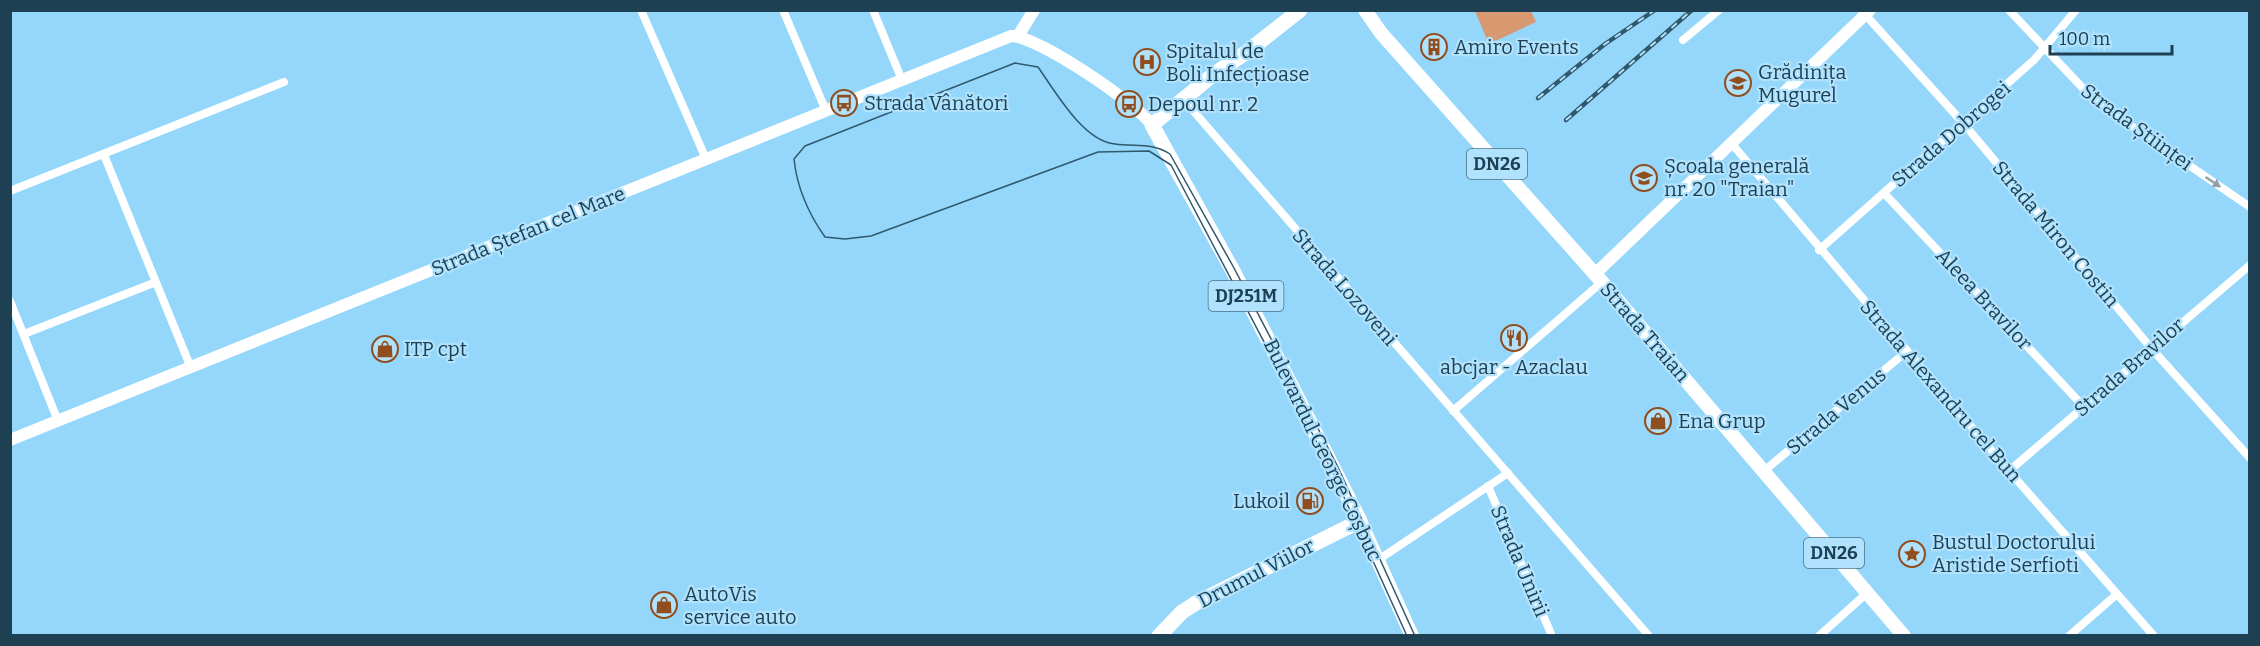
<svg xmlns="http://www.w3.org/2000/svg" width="2260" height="646" font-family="Bitter,serif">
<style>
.green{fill:#d89870}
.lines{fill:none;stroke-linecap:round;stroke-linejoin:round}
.street{stroke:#fff;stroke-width:8}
.secondary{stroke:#fff;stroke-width:12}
.primary{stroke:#fff;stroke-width:14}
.highway{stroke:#fff;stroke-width:15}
.tram{stroke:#30596e;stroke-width:1.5}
.rail-casing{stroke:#30596e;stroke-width:4.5}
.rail{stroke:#b1e2fd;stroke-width:2;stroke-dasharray:7;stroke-linecap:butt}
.oneway{fill:#8ea0a9}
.labels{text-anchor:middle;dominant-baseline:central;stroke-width:4.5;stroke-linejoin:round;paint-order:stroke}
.shield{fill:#b1e2fd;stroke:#497186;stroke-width:1.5}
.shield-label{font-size:18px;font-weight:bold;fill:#1d4153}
.poi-label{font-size:20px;fill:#1d4153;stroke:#b1e2fd;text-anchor:start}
.street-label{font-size:20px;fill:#1d4153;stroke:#b1e2fd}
</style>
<rect width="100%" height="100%" fill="#94d7fb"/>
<!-- green -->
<path class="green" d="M1475 11H1531L1536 22 1489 44Z"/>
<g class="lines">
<!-- street -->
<path class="street" d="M641 10 706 159
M783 10 826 111
M873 10 902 80
M2009 10 2095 101 2250 207
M1862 11 1964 124 2151 348 2250 458
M1683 40 1719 10
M1183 99 1649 636
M1732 144 2009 471 2154 636
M104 155 191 368
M10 191 284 82
M1884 193 2083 406
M1819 250 2034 60 2076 10
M10 301 58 421
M24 334 156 282
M1453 411 1602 282
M1764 471 1907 351
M2009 471 2250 265
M1488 486 1552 636
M1378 560 1508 473
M1819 636 1867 593
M2069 636 2117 594"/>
<!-- secondary -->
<path class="secondary" d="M1018 36 1034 10
M1595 274 1870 10
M10 440 1011 36C1038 36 1136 103 1152 125"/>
<!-- primary -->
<path class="primary" d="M1365 10 1381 33 1602 282 1904 636
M1360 521 1412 636"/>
<!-- highway -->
<path class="highway" d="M1159 636 1182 612 1196 603 1360 521 1233 271 1152 125 1214 74 1247 52 1300 10"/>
<!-- tram -->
<path class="tram" d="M1407 636 1334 475 1171 165 1149 151 1098 152 871 236 845 239 825 237C808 213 797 188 794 159L805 146 1015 63 1038 67C1055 91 1083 141 1115 144 1136 147 1152 142 1170 154L1234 268 1337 465 1415 636"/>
<defs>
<path id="rail" d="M1538 98 1605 44 1655 10
M1566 120 1692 10"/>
</defs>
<!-- rail casing -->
<use href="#rail" class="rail-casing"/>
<!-- rail -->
<use href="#rail" class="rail"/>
</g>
<!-- one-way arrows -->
<defs><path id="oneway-solid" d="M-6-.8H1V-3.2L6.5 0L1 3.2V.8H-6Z" transform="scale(1.5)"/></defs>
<use class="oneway" href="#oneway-solid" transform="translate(2213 182) rotate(34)"/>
<!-- icons -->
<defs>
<symbol id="building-ring" viewBox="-11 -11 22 22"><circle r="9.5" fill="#b1e2fd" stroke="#904d1d" stroke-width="1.5"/><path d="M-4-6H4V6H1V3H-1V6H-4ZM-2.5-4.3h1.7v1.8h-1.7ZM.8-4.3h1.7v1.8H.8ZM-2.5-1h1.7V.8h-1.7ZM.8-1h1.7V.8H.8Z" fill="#904d1d"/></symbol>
<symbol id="hospital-ring" viewBox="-11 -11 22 22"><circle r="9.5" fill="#b1e2fd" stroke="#904d1d" stroke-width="1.5"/><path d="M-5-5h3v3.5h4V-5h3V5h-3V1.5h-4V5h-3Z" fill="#904d1d"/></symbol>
<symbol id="school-ring" viewBox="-11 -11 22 22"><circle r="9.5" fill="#b1e2fd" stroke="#904d1d" stroke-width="1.5"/><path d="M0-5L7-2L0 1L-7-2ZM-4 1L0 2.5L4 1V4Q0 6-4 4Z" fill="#904d1d"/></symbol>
<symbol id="bus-ring" viewBox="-11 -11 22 22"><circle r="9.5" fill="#b1e2fd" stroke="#904d1d" stroke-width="1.5"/><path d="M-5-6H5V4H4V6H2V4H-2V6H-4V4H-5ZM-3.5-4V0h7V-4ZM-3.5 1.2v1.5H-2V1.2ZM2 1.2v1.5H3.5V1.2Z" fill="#904d1d"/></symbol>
<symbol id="restaurant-ring" viewBox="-11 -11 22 22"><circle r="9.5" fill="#b1e2fd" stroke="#904d1d" stroke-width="1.5"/><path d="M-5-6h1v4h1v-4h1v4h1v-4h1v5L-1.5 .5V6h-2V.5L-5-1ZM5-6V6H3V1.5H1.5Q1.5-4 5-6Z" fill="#904d1d"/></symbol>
<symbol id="shop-ring" viewBox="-11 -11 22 22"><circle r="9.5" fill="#b1e2fd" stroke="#904d1d" stroke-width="1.5"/><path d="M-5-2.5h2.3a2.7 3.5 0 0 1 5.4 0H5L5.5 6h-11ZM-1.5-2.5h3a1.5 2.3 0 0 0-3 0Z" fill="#904d1d"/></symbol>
<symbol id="fuel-ring" viewBox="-11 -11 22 22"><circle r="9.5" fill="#b1e2fd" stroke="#904d1d" stroke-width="1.5"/><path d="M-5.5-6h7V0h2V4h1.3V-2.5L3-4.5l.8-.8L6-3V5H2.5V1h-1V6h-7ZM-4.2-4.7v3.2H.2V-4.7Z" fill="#904d1d"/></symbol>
<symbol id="sight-ring" viewBox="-11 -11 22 22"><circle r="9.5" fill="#b1e2fd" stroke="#904d1d" stroke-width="1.5"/><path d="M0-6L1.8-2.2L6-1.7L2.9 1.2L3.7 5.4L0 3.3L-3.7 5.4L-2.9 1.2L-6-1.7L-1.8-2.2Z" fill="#904d1d"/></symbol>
</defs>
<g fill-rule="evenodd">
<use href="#building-ring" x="1419" y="32" width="30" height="30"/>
<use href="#hospital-ring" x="1132" y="47" width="30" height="30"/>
<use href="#school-ring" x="1723" y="68" width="30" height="30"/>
<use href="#bus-ring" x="829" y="88" width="30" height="30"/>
<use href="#bus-ring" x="1114" y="89" width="30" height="30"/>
<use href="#school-ring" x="1629" y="163" width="30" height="30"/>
<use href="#restaurant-ring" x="1499" y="323" width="30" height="30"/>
<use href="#shop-ring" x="370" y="334" width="30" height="30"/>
<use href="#shop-ring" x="1643" y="406" width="30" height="30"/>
<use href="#fuel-ring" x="1295" y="486" width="30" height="30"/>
<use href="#sight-ring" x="1897" y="539" width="30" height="30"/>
<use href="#shop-ring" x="649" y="590" width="30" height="30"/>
</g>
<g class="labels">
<!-- shield labels -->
<g class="shield">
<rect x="1467" y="149" width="60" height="30" rx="4.5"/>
<rect x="1208.5" y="281" width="75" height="30" rx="4.5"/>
<rect x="1804" y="538" width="60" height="30" rx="4.5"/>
</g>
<g class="shield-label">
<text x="1497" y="164">DN26</text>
<text x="1246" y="296">DJ251M</text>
<text x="1834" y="553">DN26</text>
</g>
<!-- poi labels -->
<g class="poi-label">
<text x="1454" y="47">Amiro Events</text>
<text x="1166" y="51">Spitalul de<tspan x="1166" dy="23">Boli Infecțioase</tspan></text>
<text x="1758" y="72">Grădinița<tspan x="1758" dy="23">Mugurel</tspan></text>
<text x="864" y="103">Strada Vânători</text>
<text x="1148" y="104">Depoul nr. 2</text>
<text x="1664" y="166">Școala generală<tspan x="1664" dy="23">nr. 20 "Traian"</tspan></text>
<text x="404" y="349">ITP cpt</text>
<text x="1514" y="367" text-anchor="middle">abcjar - Azaclau</text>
<text x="1678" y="421">Ena Grup</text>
<text x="1290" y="501" text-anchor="end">Lukoil</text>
<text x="1932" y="542">Bustul Doctorului<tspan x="1932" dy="23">Aristide Serfioti</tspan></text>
<text x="684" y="594">AutoVis<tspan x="684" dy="23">service auto</tspan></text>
</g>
<!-- street labels -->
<g class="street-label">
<text transform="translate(2137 127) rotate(36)">Strada Științei</text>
<text transform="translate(1951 134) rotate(-41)">Strada Dobrogei</text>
<text transform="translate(528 231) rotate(-22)">Strada Ștefan cel Mare</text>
<text transform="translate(2056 234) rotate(50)">Strada Miron Costin</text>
<text transform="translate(1345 287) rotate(49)">Strada Lozoveni</text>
<text transform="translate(1984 299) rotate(47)">Aleea Bravilor</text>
<text transform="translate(1645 332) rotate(49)">Strada Traian</text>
<text transform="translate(2129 367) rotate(-41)">Strada Bravilor</text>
<text transform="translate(1941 391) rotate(49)">Strada Alexandru cel Bun</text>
<text transform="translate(1836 411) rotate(-40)">Strada Venus</text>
<text transform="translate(1323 450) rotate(64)">Bulevardul George Coșbuc</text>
<text transform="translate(1520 561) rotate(67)">Strada Unirii</text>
<text transform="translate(1256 573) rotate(-27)">Drumul Viilor</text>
</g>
</g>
<!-- border -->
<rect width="2260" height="646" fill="none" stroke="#1d4153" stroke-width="24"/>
<!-- scale -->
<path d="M2050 45v9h122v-9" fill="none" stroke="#1d4153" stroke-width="3"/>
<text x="2059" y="45" font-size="18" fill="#1d4153" stroke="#b1e2fd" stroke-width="4.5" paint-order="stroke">100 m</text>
</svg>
